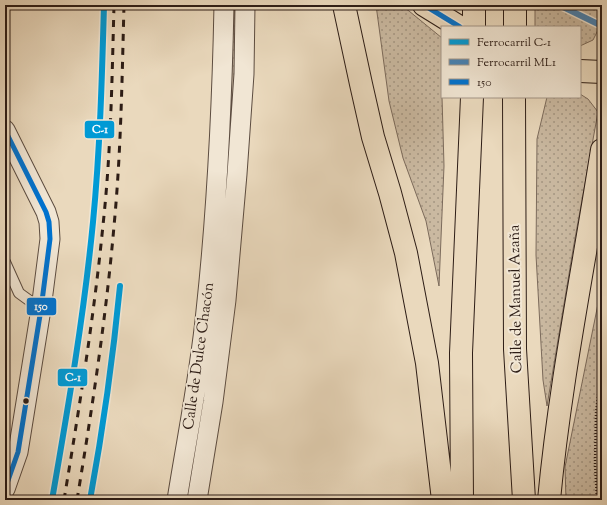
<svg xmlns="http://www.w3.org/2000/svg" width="607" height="505" font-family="'Sorts Mill Goudy',serif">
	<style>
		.green { fill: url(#green-dots); stroke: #7c6b5c }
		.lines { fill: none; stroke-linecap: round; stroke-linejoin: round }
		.service-casing { stroke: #5c4c40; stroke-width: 12 }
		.minor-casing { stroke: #5c4c40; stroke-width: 21 }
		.primary-casing { stroke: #2d1d16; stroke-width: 24 }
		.motorway-casing { stroke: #2d1d16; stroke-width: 24 }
		.path { stroke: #2d1d16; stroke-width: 2.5; stroke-dasharray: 1 2; stroke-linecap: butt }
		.service { stroke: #f1e6d4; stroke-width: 10 }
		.minor { stroke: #f1e6d4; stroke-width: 19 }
		.primary { stroke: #ead9bd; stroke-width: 22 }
		.motorway { stroke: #ead9bd; stroke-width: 22 }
		.rail { stroke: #2d1d16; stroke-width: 3; stroke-dasharray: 7 7; stroke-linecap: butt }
		.bus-1-casing { stroke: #f1e6d4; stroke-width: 8 }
		.bus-1 { stroke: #0072ce; stroke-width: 5 }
		.rail-1-casing { stroke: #f1e6d4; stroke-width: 9 }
		.rail-2-casing { stroke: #f1e6d4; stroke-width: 9 }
		.rail-1 { stroke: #009ad5; stroke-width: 6 }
		.rail-2 { stroke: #4682b4; stroke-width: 6 }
		.bus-dot { fill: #2d1d16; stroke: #f1e6d4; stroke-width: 1.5 }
		.labels { text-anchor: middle; stroke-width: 4; stroke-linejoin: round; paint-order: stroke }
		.street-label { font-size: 15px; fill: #2d1d16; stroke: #f1e6d4 }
		.line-badge { stroke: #f1e6d4; stroke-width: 1.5 }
		.badge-label { font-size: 11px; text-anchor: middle; font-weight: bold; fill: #fff }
	</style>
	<defs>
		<pattern id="green-dots" width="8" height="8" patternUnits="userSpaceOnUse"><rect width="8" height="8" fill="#cab9a1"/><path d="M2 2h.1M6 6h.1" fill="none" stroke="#a49682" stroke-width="1.8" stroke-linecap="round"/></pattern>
	</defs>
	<rect width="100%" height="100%" fill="#ead9bd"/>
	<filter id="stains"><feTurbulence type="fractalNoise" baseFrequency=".005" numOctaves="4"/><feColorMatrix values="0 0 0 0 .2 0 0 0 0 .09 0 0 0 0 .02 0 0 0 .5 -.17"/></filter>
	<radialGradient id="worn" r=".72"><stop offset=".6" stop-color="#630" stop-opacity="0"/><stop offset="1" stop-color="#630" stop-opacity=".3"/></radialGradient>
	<!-- green -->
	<path class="green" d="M230,5H238L232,159H222Z
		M376,5H400L409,11L442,38V97L444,166L439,286L426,221L403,158L389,101Z
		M535,5H602L598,30L593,40L580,46V27H535Z
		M580,94L588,99L598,112L574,244L547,406L543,380L536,255L537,139L547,97H580Z
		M602,234V500H566L565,467L600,294L599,269Z"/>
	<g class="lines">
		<!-- service casing -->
		<g class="service-casing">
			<path id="service" d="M5,262L19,293L41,309"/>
		</g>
		<!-- minor casing -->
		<g class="minor-casing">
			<path id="minor" d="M5,130L46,212L49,222L50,239L41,309L18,452L5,489
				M177,500C187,437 200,374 206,311C217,209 222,107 224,5
				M197,500L213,402L226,300L237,174L244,74L245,5"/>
		</g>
		<!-- primary casing -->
		<g class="primary-casing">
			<path id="primary" d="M424,5L458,26
				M580,71L602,72"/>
		</g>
		<!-- motorway casing -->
		<g class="motorway-casing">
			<path id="motorway" d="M344,5L361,84L373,137L390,193L406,253L427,363L443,500
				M474,27V5
				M515,27V5
				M514,97L515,349L524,500
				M462,500L461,353L472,97
				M549,500C560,382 584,266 602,150"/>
		</g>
		<!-- path -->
		<path class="path" d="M597,500L595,464L596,413L602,361"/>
		<!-- service -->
		<use href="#service" class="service"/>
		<!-- minor -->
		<use href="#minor" class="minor"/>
		<!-- primary -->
		<use href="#primary" class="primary"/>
		<!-- motorway -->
		<use href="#motorway" class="motorway"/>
		<!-- rail -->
		<path class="rail" d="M64,500C79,409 94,317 103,225C111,152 112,78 114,5
			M77,500C92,409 106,318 114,226C121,153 122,79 124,5"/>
		<!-- bus-1 casing -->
		<g class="bus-1-casing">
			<path id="bus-1" d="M424,5L460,27
				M5,130L46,212L49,222L50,239L41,309L18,452L5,489"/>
		</g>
		<!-- bus-1 -->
		<use href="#bus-1" class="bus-1"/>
		<!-- rail-1 casing -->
		<g class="rail-1-casing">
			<path id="rail-1" d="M52,500C68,408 84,315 93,222C100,150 102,77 104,5
				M90,500C103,429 113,358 120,286"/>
		</g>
		<!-- rail-2 casing -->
		<g class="rail-2-casing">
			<path id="rail-2" d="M559,5L602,26"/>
		</g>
		<!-- rail-1 -->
		<use href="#rail-1" class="rail-1"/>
		<!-- rail-2 -->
		<use href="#rail-2" class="rail-2"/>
	</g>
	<!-- markers -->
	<circle class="bus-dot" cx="26" cy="401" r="3.5"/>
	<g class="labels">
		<!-- street labels -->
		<g class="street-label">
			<text transform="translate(515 299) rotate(-91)" y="5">Calle de Manuel Azaña</text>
			<text transform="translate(198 356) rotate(-82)" y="5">Calle de Dulce Chacón</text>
		</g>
	</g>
	<g class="line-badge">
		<rect x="84" y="120" width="31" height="19" rx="4" fill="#009ad5"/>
		<rect x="26" y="297" width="31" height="19" rx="4" fill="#0072ce"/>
		<rect x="57" y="368" width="31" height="19" rx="4" fill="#009ad5"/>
	</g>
	<g class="badge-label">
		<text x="100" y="133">C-1</text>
		<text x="41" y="310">150</text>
		<text x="73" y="381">C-1</text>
	</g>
	<!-- margin -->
	<rect width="607" height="505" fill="none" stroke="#ead9bd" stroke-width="20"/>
	<rect x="6" y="6" width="595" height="493" fill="none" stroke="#2d1d16" stroke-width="2"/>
	<rect x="10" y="10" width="587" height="485" fill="none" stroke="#2d1d16"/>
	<!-- legend -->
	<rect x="441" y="26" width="140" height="72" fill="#f1e6d4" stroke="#a39688"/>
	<rect x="449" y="39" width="20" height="6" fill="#009ad5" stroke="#a39688"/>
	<text x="477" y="46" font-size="12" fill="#2d1d16">Ferrocarril C-1</text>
	<rect x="449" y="59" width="20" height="6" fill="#4682b4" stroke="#a39688"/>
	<text x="477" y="66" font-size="12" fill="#2d1d16">Ferrocarril ML1</text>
	<rect x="449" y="79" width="20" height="6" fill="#0072ce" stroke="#a39688"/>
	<text x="477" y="86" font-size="12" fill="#2d1d16">150</text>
	<rect width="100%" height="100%" filter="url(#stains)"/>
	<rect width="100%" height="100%" fill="url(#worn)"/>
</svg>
